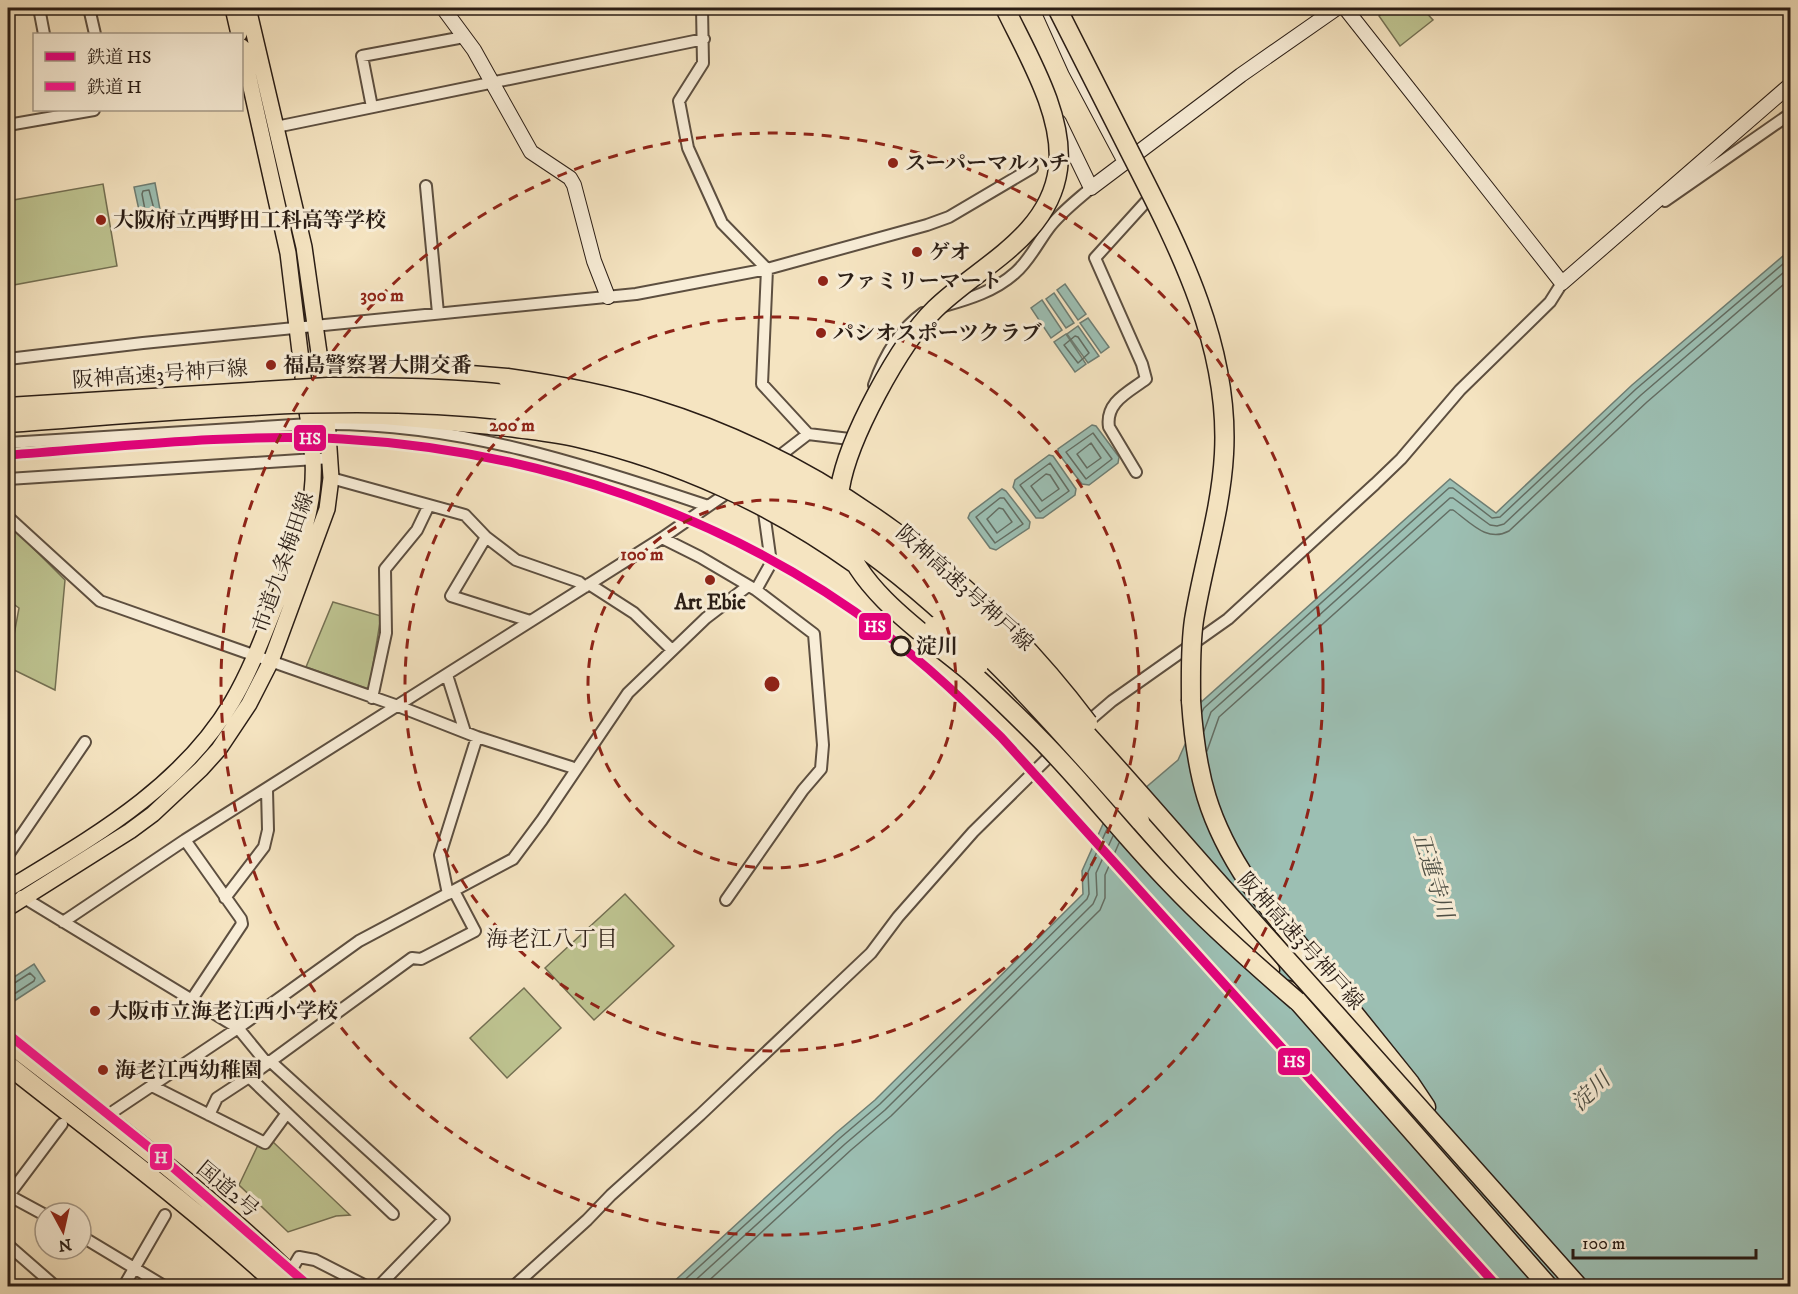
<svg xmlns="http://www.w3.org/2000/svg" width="1798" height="1294" font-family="'IM FELL DW Pica','Noto Serif JP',serif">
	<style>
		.green { fill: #bec491; stroke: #747053; stroke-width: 1.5 }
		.water { fill: #9cbfb3; stroke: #6e7e74; stroke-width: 1.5 }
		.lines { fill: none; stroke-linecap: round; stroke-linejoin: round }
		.shore { stroke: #636e64; stroke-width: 1.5 }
		.street-casing { stroke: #5d4f40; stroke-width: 14 }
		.secondary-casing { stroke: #2a1d15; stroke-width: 16 }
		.primary-casing { stroke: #2a1d15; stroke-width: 18 }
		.highway-casing { stroke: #2a1d15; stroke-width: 21 }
		.street { stroke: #f8edd7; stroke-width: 10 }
		.secondary { stroke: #f8edd7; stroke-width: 14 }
		.primary { stroke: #f5e4c1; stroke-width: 15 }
		.highway { stroke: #f5e4c1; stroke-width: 18 }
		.highway-bridge-casing { stroke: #2a1d15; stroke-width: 21; stroke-linecap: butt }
		.highway-bridge { stroke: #f5e4c1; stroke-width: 18 }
		.rail-1-casing { stroke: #f8edd7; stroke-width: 14 }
		.rail-2-casing { stroke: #f8edd7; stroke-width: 14 }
		.rail-1 { stroke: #e5007d; stroke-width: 9 }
		.rail-2 { stroke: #ff1493; stroke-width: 9 }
		.ring { fill: none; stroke: #8f2418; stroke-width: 3; stroke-dasharray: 10 8 }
		.poi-dot { fill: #8f2418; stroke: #f8edd7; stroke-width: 2 }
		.stop-dot { fill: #f8edd7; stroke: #2a1d15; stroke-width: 3 }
		.labels { text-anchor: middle; stroke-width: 6; stroke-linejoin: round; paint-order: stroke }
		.poi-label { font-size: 21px; font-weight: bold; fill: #2a1d15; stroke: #f8edd7; text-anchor: start }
		.street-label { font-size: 21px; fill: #2a1d15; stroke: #f8edd7 }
		.stop-label { font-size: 21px; font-weight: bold; fill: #2a1d15; stroke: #f8edd7; text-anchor: start }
		.water-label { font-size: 22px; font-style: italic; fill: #4c4e44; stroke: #f8edd7 }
		.neighbourhood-label { font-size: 22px; fill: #2a1d15; stroke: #f8edd7 }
		.centre { fill: #8f2418; stroke: #f8edd7; stroke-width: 3 }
		.ring-label { font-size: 18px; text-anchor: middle; font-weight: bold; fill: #8f2418; stroke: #f8edd7; stroke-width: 6; stroke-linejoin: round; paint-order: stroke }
		.line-badge { stroke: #f8edd7; stroke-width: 2 }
		.badge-label { font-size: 16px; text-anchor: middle; font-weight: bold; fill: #fff }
	</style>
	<rect width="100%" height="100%" fill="#f5e4c1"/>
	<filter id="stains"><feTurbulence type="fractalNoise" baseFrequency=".00333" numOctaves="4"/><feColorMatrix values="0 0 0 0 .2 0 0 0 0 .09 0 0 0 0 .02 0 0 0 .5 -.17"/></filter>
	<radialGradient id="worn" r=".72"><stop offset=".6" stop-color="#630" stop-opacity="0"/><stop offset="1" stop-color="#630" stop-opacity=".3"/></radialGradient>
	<!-- green -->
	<path class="green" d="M1391,8H1422L1433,20L1400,46L1379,16Z
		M103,184L117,266L8,286V201Z
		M8,523L65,580L55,690L8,667L19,608L8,600Z
		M333,602L381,616L369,689L306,667Z
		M625,894L674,946L594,1020L545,968Z
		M524,988L561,1028L507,1078L470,1038Z
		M272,1141L350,1215L336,1216L288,1232L239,1185L258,1145L261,1147Z"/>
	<!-- water -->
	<path class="water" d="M155,183L162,220L142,224L134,187Z
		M1790,250V1286H669L836,1133L875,1100L1083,894L1082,871L1103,824L1178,760L1187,740L1198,705L1450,479L1496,513L1632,385Z
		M1065,284L1086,314L1078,320L1057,290Z
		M1054,293L1074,323L1066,328L1046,299Z
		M1042,300L1062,330L1051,338L1031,308Z
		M1088,318L1109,347L1101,353L1080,323Z
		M1078,326L1099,356L1088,363L1067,334Z
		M1066,334L1086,364L1075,372L1054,342Z
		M1092,425L1096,426L1119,457L1118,463L1089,485L1082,484L1058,453V449Z
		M1049,455L1053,456L1076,489L1075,495L1043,518H1036L1013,487L1015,480Z
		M1002,489L1006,491L1030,522L1029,528L996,550L990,548L968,518L970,513Z
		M34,964L45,981L8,1005V981Z"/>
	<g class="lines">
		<!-- shore -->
		<path class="shore" d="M149,190L155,213L149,217L146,215L142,194L143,191Z
			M1075,336L1078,337L1089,353L1078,363L1064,345Z
			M1093,433L1112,459L1086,479L1066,452Z
			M1091,443L1101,458L1087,468L1077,454Z
			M1050,463L1069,491L1040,512L1020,485Z
			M1046,474L1050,475L1059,489L1042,501L1031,486Z
			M1000,498H1004L1023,524L995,543L976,517Z
			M999,508L1003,509L1012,522L997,533L987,519Z
			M1202,712L1204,708L1449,488H1453L1492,518L1500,517L1636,389L1790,258
			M1204,731L1211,712L1450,498H1453L1490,525L1497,526L1504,524L1641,395L1790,267
			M1207,751L1219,717L1450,510H1453C1470,522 1487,543 1509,531L1647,402L1790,279
			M8,985L13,984L30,973L35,978L34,981L8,998
			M678,1286L840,1138L880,1104L1087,899L1089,894L1088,872L1107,829
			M689,1286L845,1144L885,1110L1093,904L1097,895L1096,873L1113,836
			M703,1286L851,1150L891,1116L1100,910L1105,898V875L1119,843"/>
		<!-- street casing -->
		<g class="street-casing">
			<path id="street" d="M39,8L44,34
				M89,8L95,34
				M702,8L703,63L679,101L688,148L722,223L767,269
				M372,107L362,56L464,37
				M8,125L94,110
				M276,127L704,39
				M426,186L438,313
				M1665,201L1790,114
				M767,269L762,384L808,434L858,440
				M944,306C969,299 995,291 1015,273C1029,261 1037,244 1048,229C1060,213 1076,201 1091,188
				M8,359L143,343L636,294L767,269L927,225L949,217L1032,168
				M874,385C884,356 898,331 923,313
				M328,424C460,424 584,464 708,506
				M8,443L310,424
				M773,461L808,434
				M1136,472L1109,427C1105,402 1129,392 1146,379L1142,364L1095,258L1153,194L1152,192
				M331,478L465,515L486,537L516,560L579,582L585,587
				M8,479L331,458
				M8,517L100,601L398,706L477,737L571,767L575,770
				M486,537L451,596L530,621
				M662,538L700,557L756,590L814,634L823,745L821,769L803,790L726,900
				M589,584L634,613L671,649
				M756,590L771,563L763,505
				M447,675L465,732
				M372,698L386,633L385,569L417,530L429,505
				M1084,725L1112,701L1228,619L1375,484L1401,459L1460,390L1550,302L1562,283
				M185,840L241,919L242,924L192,999
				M8,855L85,742
				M448,894L440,855L477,737
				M21,896L238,1028L265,1061H270L444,1219L379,1286
				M225,898L264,847L268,830L267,790
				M63,922L185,840L662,538L733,489
				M249,1077L393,1214
				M152,1086L265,1143L287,1113
				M114,1111L238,1028L359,941L513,859L542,820L628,693L706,618L748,586
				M209,1115L217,1098L249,1077L412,958L421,959L475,931L454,891
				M8,1195L45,1215
				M8,1196L62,1124
				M81,1236L164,1286
				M8,1245L55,1286
				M289,1274L299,1257L315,1260L366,1286
				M124,1286L165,1215
				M514,1286L587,1220L611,1195L700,1115L871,953L898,917L973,832L1057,749"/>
		</g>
		<!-- secondary casing -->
		<g class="secondary-casing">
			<path id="secondary" d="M443,8L474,50L531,152L570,178L574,185L594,261L608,297
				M1048,8L1075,68L1125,162
				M1345,8L1562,283L1790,85
				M1059,122L1091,188L1241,75L1337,8"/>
		</g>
		<!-- primary casing -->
		<g class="primary-casing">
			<path id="primary" d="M233,8L239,34
				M248,8L304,247L323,381
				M8,889C91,838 180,789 232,702C252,668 265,631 280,594C298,548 316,510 313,459L288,253L242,47
				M8,908L130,831L153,814L201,769L219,749L249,704L271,661L327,509L331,478L326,405"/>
		</g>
		<!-- highway casing -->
		<g class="highway-casing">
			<path id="highway" d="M322,371L446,373L507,378
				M309,414L384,415L502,426
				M1191,701C1196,775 1208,822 1249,883L1410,1083L1426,1107
				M1140,821L1270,970
				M1288,990L1548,1286
				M8,1042C108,1120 212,1196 302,1286
				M8,1065C99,1137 194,1207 279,1286"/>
		</g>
		<!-- street -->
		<use href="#street" class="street"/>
		<!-- secondary -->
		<use href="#secondary" class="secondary"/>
		<!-- primary -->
		<use href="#primary" class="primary"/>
		<!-- highway -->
		<use href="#highway" class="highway"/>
		<!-- highway-bridge casing -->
		<g class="highway-bridge-casing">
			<path id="highway-bridge" d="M1005,8C1027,54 1065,116 1058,169C1049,237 979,266 935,309C899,344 848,439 840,488C837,505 839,522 844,538C859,591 928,637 969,671C993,692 1016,715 1038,737C1085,784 1125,837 1171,884C1211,926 1254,964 1297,1001
				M1057,8C1082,58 1108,108 1133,158C1180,250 1230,347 1224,454C1221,510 1203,565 1194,620C1190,647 1191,674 1191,701
				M507,378C557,385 606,394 654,409C826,462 980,579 1088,723
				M8,407L328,387C397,387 469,388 537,398C611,410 685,434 753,465C942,554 1077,724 1213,877C1335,1013 1457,1150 1578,1286
				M8,423C178,411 362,390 532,414C650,430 771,481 867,551C971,627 1055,725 1140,821
				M502,426C527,430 554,432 579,438C677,461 772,504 854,563
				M934,626L979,665"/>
		</g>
		<!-- highway-bridge -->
		<use href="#highway-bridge" class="highway-bridge"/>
		<!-- rail-1 casing -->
		<g class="rail-1-casing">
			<path id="rail-1" d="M8,455C119,447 231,433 342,439C536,450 729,515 884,633C926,664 964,701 1001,737L1497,1286"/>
		</g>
		<!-- rail-2 casing -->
		<g class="rail-2-casing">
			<path id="rail-2" d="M8,1034L161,1157L309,1286"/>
		</g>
		<!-- rail-1 -->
		<use href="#rail-1" class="rail-1"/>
		<!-- rail-2 -->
		<use href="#rail-2" class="rail-2"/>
	</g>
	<!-- distance rings -->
	<g class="ring">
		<circle cx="772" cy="684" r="184"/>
		<circle cx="772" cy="684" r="367"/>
		<circle cx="772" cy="684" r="551"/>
	</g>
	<!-- markers -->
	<g class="poi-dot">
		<circle cx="893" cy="163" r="6"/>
		<circle cx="101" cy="220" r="6"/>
		<circle cx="917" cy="252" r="6"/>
		<circle cx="823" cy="281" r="6"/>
		<circle cx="821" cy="333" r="6"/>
		<circle cx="271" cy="365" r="6"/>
		<circle cx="710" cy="580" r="6"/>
		<circle cx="95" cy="1011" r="6"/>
		<circle cx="103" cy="1070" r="6"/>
	</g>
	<circle class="stop-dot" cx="901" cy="646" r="9"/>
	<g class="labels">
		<!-- poi labels -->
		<g class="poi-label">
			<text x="905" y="170">スーパーマルハチ</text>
			<text x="113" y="227">大阪府立西野田工科高等学校</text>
			<text x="929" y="259">ゲオ</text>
			<text x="835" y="288">ファミリーマート</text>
			<text x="833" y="340">パシオスポーツクラブ</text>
			<text x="283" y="372">福島警察署大開交番</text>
			<text x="710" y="609" text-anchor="middle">Art Ebie</text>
			<text x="107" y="1018">大阪市立海老江西小学校</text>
			<text x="115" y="1077">海老江西幼稚園</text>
		</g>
		<!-- street labels -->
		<g class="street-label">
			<text transform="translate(160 374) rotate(-4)" y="7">阪神高速3号神戸線</text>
			<text transform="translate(283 562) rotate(-71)" y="7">市道九条梅田線</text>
			<text transform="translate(965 588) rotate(42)" y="7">阪神高速3号神戸線</text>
			<text transform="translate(1301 941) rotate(48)" y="7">阪神高速3号神戸線</text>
			<text transform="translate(228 1189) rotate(40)" y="7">国道2号</text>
		</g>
		<!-- stop labels -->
		<g class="stop-label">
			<text x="916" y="653">淀川</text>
		</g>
		<!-- water labels -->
		<g class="water-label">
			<text transform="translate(1434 875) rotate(73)" y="8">正蓮寺川</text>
			<text transform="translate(1590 1091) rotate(-44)" y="8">淀川</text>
		</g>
		<!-- neighbourhood labels -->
		<g class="neighbourhood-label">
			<text x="552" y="946">海老江八丁目</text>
		</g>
	</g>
	<circle cx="772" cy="684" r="9" class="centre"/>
	<g class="ring-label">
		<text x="382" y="301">300 m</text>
		<text x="512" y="431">200 m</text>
		<text x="642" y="560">100 m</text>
	</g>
	<g class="line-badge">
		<rect x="293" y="424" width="34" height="28" rx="6" fill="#e5007d"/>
		<rect x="858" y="612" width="34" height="29" rx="6" fill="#e5007d"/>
		<rect x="1277" y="1047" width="34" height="29" rx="6" fill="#e5007d"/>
		<rect x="149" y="1143" width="24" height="28" rx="6" fill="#ff1493"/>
	</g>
	<g class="badge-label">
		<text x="310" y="444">HS</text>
		<text x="875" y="632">HS</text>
		<text x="1294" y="1067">HS</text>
		<text x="161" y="1163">H</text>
	</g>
	<!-- margin -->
	<rect width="1798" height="1294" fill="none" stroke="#f5e4c1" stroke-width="30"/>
	<rect x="9" y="9" width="1780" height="1276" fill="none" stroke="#2a1d15" stroke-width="3"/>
	<rect x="15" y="15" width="1768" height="1264" fill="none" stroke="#2a1d15" stroke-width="1.5"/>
	<!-- legend -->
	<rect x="33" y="33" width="210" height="78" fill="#f8edd7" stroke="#a69a89" stroke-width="1.5"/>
	<rect x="45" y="52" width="30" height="9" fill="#e5007d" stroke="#a69a89" stroke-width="1.5"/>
	<text x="87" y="63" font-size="18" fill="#2a1d15">鉄道 HS</text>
	<rect x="45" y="82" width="30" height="9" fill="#ff1493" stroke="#a69a89" stroke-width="1.5"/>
	<text x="87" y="93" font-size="18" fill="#2a1d15">鉄道 H</text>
	<!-- north arrow -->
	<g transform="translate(63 1231) rotate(172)"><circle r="28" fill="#f8edd7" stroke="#a69a89" stroke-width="1.5"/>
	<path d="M0-4.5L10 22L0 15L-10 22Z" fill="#8f2418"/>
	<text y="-9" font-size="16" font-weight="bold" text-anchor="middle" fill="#2a1d15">N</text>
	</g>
	<!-- scale -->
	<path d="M1573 1249v9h183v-9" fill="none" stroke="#2a1d15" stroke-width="3"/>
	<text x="1582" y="1249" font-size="18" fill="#2a1d15" stroke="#f8edd7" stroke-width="4.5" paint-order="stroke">100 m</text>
	<rect width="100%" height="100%" filter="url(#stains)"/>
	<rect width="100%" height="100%" fill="url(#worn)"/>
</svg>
